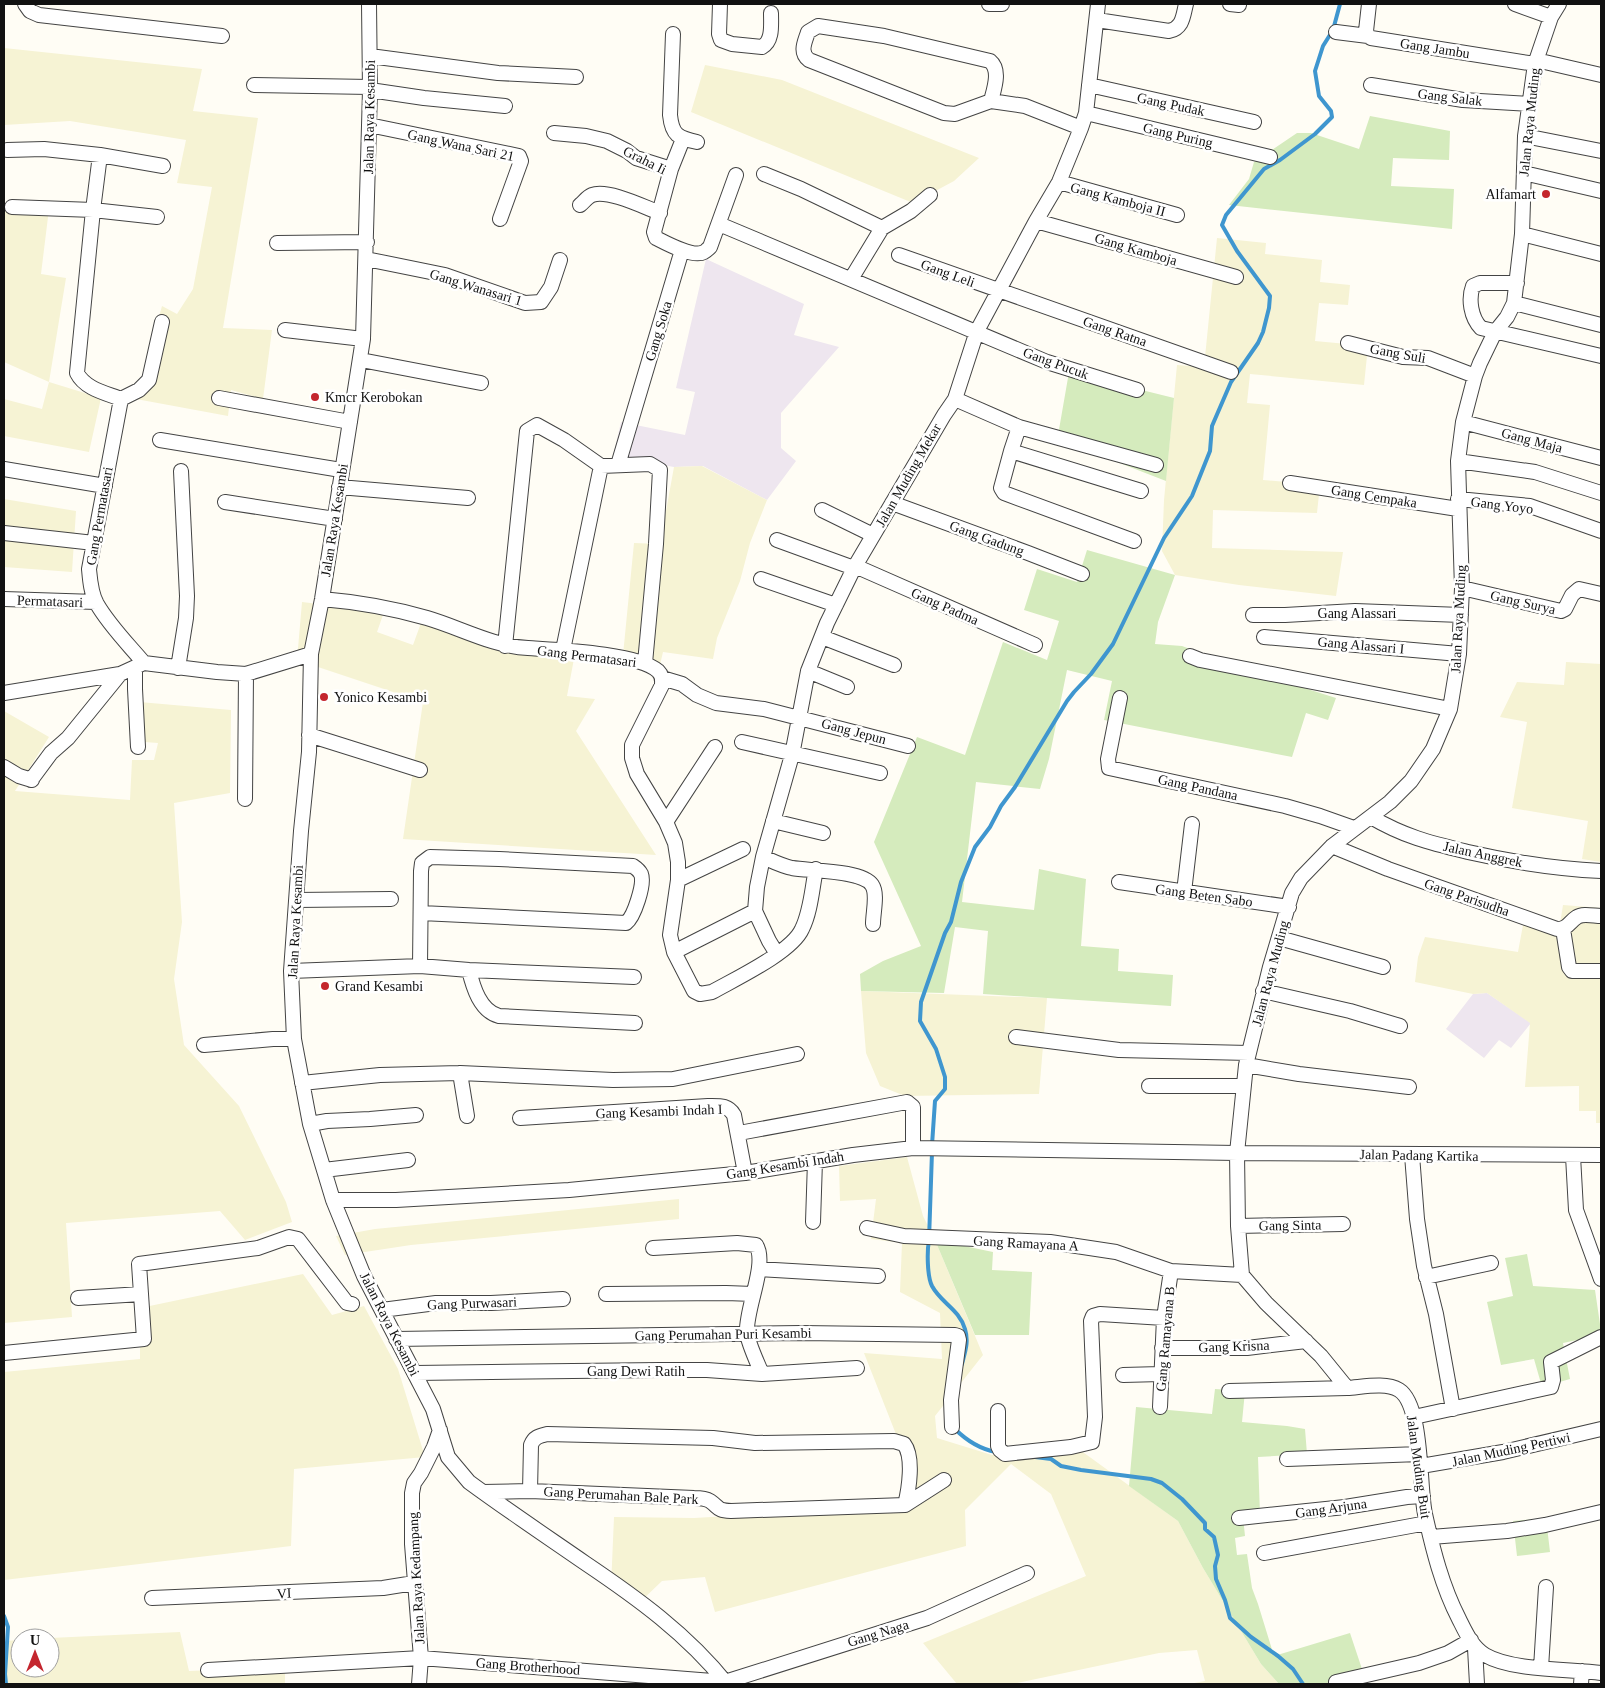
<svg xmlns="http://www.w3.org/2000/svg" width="1605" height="1688" font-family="'Times New Roman',serif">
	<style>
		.industrial { fill: #eee6ef }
		.farmland { fill: #f6f3d4 }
		.green { fill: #d5ebbd }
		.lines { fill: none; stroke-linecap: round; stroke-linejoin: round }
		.stream { stroke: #3f96cf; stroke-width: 4 }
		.minor-casing { stroke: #444; stroke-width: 16 }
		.minor { stroke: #fff; stroke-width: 14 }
		.poi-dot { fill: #c4262e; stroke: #fff; stroke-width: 2 }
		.labels { text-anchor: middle; stroke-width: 5; stroke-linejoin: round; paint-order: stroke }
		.street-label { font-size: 14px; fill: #111; stroke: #fff }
		.poi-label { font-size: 14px; fill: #111; stroke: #fff; text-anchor: start }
	</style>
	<rect width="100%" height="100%" fill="#fffdf5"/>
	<!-- industrial -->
	<path class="industrial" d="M706,259L804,304L794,335L839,347L781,413V448L796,461L767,500L703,466L674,467L613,456L621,422L685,435L695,392L676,388Z
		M1487,993L1531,1023L1511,1048L1499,1040L1484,1058L1446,1029L1473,994Z"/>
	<!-- farmland -->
	<path class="farmland" d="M4,48L202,69L193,111L258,118L223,328L272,330L263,399L231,390L228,416L136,399L162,306L177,314L193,289L212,187L177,183L186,140L70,121L4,125Z
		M705,65L782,80L979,158L954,181L913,203L691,112Z
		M4,209H49L41,274L66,278L49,382L101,398L89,452L4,436V399L42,409L49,382L4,362Z
		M1217,238L1266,243L1265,254L1322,260L1320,282L1350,285L1348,305L1319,303L1315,341L1368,346L1364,385L1250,374L1247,403L1270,405L1263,480L1320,485L1317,513L1213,510L1212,548L1343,552L1336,596L1239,585L1175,575L1162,551L1164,500L1177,365L1204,367Z
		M702,466L767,500L750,543L740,581L717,638L713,659L663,652L659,669L623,655L634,543L660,544L674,467Z
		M4,499L76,511L72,572L4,567Z
		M302,602L384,612L377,632L413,645L421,623L452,634L576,648L567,696L595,699L576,731L656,855L403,839L423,702L297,660Z
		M1566,662L1601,664V862L1582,859L1588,821L1512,808L1527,722L1500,717L1517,682L1564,685Z
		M128,701L231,710L230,793L174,803L182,922L174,979L184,1045L239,1106L286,1202L292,1222L245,1240L220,1211L66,1223L72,1317L4,1323V711L49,737L15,791L130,800L132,760H154L158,743L131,741Z
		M1563,905L1601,908V1123H1596V1111H1579V1086L1525,1087L1530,1023L1487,993L1473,994L1415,982L1418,957L1425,937L1518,952L1523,925L1559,930Z
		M861,991L1047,998L1039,1094L905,1096L880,1086L866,1053Z
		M907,1157L923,1216L935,1240L983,1355L935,1416L937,1438L992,1455L1069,1442L1178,1521L1203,1568L1261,1664L1279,1684H1189L1205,1681L1197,1650L1159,1653L1012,1684H957L923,1643L1086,1576L1051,1494L1011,1464L965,1510L966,1546L715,1612L705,1577L662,1581L638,1604L611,1587L614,1517L694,1518L900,1506L903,1452L864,1353L942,1359L940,1313L900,1292L902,1243L871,1239L876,1199L840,1201L839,1166Z
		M679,1199V1219L411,1245L345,1255L336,1236L375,1229Z
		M303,1274L332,1315L364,1306L398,1369L425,1457L294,1469L291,1546L4,1580V1372L140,1359V1308Z
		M180,1632L189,1671L285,1667V1684H4V1641L20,1640V1668H50V1638Z"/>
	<!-- green -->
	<path class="green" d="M1370,116L1450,131L1449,160L1393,158L1391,186L1454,189L1452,229L1229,205L1249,179L1254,162L1297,133H1311L1359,149Z
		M1069,372L1174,398L1166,481L1086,450L1057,441Z
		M1087,550L1175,575L1158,622L1155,644L1182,646L1253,672L1336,698L1328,720L1306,713L1292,757L1104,720L1112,681L1067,670L1049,759L1040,789L976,782L962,902L1034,910L1039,869L1086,879L1081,946L1119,949L1118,971L1173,975L1171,1006L983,994L988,931L955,927L944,993L861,991L860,974L883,961L921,946L874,842L917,737L965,755L1003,642L1047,660L1059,621L1024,610L1037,569L1077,582Z
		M935,1240L993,1252L992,1270L1032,1272L1029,1335H975Z
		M1527,1254L1533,1286L1595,1290L1601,1331V1335L1563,1343L1570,1379L1542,1387L1534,1359L1501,1365L1487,1302L1513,1296L1505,1258Z
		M1215,1389L1245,1391L1242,1422L1287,1426L1305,1429L1307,1454L1258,1457L1260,1515L1243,1517L1245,1536L1235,1538L1237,1555L1247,1554L1252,1588L1258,1604L1274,1656L1350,1633L1363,1672L1332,1684H1279L1261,1664L1203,1568L1178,1521L1129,1486L1136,1407L1212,1414Z
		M1546,1518L1550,1552L1517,1556L1513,1521Z"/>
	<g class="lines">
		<!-- stream -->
		<path class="stream" d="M932,1145L935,1101L945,1089V1077L936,1049L920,1021L921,1002L945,933L951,922L961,882L975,847L990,827L1001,806L1015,787L1067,701L1074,692L1091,674L1113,644L1164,538L1192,496L1210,451L1212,426L1231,382L1258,343L1263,332L1269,308L1270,296L1237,251L1222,225L1226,215L1264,169L1280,160L1315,134L1332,117L1331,111L1319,96L1315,71L1323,46L1333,30L1340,4
			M932,1152L929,1240C927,1251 927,1276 932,1286C941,1303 959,1309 965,1329C969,1342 965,1352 962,1364
			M955,1429C966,1440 980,1449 996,1452
			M1035,1457L1051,1459L1061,1466L1081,1470L1151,1479L1162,1483L1182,1499L1205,1523V1529L1214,1537L1218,1555L1215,1566L1216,1579L1225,1600L1230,1618L1251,1637L1278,1656L1293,1669L1303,1684
			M4,1616L8,1627L5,1674L6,1684"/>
		<!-- minor casing -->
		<g class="minor-casing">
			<path id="minor" d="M25,4L30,11L39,15L222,36
				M369,4L370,90L363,339L322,599L311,654L309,752L301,831L291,971L294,1039L310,1124L333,1200L364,1276L433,1409L448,1457L469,1482C507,1510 546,1536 585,1563C637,1598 687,1634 727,1684
				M720,4L719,34L721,40L732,44L762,47C773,41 771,25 771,13
				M989,4H1002
				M1230,4L1239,5
				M1369,4L1366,31L1368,36L1371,38L1535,64
				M1515,4L1551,17
				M1559,4L1551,17L1535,64L1525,136L1522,234L1514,303L1507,317L1495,332L1480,363L1475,376L1463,422L1458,461L1462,588L1459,654L1450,709L1433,749L1411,781L1390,802L1332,846L1301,878L1292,893L1270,967L1246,1065L1237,1153L1238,1226L1242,1275L1266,1303L1321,1356L1347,1388C1363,1387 1386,1382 1399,1390C1423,1405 1419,1487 1425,1514C1433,1550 1442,1586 1459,1619C1466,1633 1472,1647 1485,1655C1512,1671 1570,1669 1601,1673
				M1097,20L1169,31C1183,28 1183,16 1186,4
				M818,26L884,36L990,61C1001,70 994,89 991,101L955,114L944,113L809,60C799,52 805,42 808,32Z
				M1336,32L1368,36
				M673,34L670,115C672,135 678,138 697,142
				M370,56L498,73L576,77
				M1536,60L1601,75
				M254,85L370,87
				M1089,85L1254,122
				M1371,85L1463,100L1530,104
				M370,90L424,98L505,106
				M991,101L1025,106L1081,128
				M1086,113L1270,157
				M369,125L519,156L521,161L500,219
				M554,133L586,136L607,141L627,151L636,158L671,169
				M1525,136L1601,151
				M683,139L671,169L654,232L656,238C666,243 693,258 704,252C705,252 710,247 710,247L736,175
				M7,150L44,149L100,155L163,166
				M100,155L93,210L77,373C85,389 106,393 121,399
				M1524,173L1601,191
				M764,174L801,189L882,228
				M1059,182L1177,215
				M580,205C584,202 587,197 592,195C608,189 644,207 660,213
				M12,207L93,210L157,217
				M1036,221L1236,277
				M719,224L1047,362L1137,390
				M1522,234L1601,254
				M277,243L367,242
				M899,255L1231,372
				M366,259L445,275L525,303L541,302L551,287L560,260
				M851,279L882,228L911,211L930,195
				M1517,283H1480L1473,286C1468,299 1471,318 1481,328L1601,356
				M1514,303L1601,325
				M285,330L363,339
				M1348,343L1403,357L1428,358L1475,376
				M361,360L481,383
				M219,398L350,422
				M121,399L89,569C90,580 91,594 97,604C109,625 128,644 144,663L217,672L246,674L311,654
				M121,399L139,390L149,380L162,322
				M955,399L1019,427L1011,451L1141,491
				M1463,422L1601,458
				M1019,427L1156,465
				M160,440L341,470
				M1011,451L1001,488L1004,493L1134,541
				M1458,461L1535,472L1601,493
				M618,465L682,250
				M4,469L105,486
				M1290,483L1458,509
				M339,487L468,498
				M1458,499L1530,506L1601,531
				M225,502L335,519
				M892,503L1028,553L1082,574
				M822,510L873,535
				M4,533L94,543
				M777,540L854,568
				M855,566L1035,645
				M761,579L836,605
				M1462,588L1561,611L1565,609L1572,595L1579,589L1601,594
				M4,599L96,602
				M322,599C358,602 392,608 427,618C461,628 492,646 528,648C557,650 638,653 658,671C663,676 662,680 662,685L632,745V758L637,774L666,822L675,843L678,862V880L670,935L674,952L694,991L700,994L712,992C735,979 792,952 802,929C811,911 812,888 816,869
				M1253,615H1285L1355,611L1461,615
				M822,637L894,665
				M1264,637L1459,654
				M505,646L527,431L537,425L564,440L601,466L650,464L660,470L656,544L645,663
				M563,650L601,466
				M1190,656L1200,660L1450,709
				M135,668V689L138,747
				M178,668L186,618L187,596L181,471
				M808,671L847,687
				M662,678L682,684L697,695L716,703L764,709L908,746
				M4,693L120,674L144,663
				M1120,698L1108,759L1109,768L1285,806L1320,816L1354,828
				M309,735L420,770
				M742,742L880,773
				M4,767L19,776L32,780
				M31,780L51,753L68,738L120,674
				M245,799L246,674
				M1371,817C1405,837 1431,843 1468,852C1512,862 1556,869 1601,871
				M773,821L823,833
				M666,822L715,747
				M1332,846L1388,869L1557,929C1568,929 1569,922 1577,917C1583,913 1594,916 1601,916
				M763,857C772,861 782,866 792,868C809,871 862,870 872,885C878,894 873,912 873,924
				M678,880L743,849
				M1119,882L1289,907
				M1184,892L1192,824
				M296,900L391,899
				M1563,929L1569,967L1572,971H1601
				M1279,938L1383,967
				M674,952L755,911
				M777,954L769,941L755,911L757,887L763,857L792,755L808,671L827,623L854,568L944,415L955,399L977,331L1036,221L1059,182L1081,128L1086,113L1098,4
				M420,966L421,871L422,863L430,857L499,859L633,866C636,868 639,870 641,874C645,884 634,917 626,923L421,913
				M469,970C473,987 480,1011 499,1016L635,1023
				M291,971L420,966L469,970L634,977
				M1263,991L1350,1011L1400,1026
				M1016,1037L1119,1050L1249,1053
				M204,1045L273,1039H294
				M1246,1065L1299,1074L1409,1087
				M460,1073L467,1116
				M302,1083L380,1075L460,1073L613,1080L673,1079L797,1054
				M1149,1086H1243
				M520,1118L708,1106C720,1106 728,1105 734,1115L745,1173
				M310,1124L327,1121L370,1119L416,1115
				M739,1133L907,1102L913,1107V1148
				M1412,1155L1417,1219L1424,1266L1436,1314L1453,1409
				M1573,1156L1576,1210L1601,1279
				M324,1170L408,1160
				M333,1200H396L569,1190L745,1173L853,1155L913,1148L1237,1153L1601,1155
				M813,1222L815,1161
				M1238,1226L1343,1224
				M867,1228L904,1236L1050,1242L1116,1252L1171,1271L1242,1275
				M653,1248L737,1243L756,1245C768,1263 745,1310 747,1333C748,1343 758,1364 762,1374
				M759,1269L878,1276
				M1426,1277L1491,1263
				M606,1294L726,1293L753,1294
				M78,1298L141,1294
				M382,1310L436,1303H491L563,1299
				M396,1339L801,1333L955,1335L958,1336L959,1340L951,1400L952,1427
				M1162,1348H1247L1306,1341
				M4,1353L144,1339L139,1264L258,1248L289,1237L298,1239L347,1303L352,1304
				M415,1373L660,1370H707L762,1374L857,1368
				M1123,1375L1161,1374
				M1229,1391L1347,1388
				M1160,1407L1164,1318L1171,1271
				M998,1411V1446L1000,1450L1005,1454L1071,1447L1092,1442L1095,1417L1091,1321L1093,1316L1100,1314L1164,1318
				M1414,1417L1551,1387L1553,1380L1551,1362L1601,1337
				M1287,1459L1419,1454
				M1421,1466L1503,1452L1601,1429
				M530,1491L531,1445C534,1437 539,1436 547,1434L713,1438L755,1443L894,1441L904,1444C914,1457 909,1489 905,1505
				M483,1492L530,1491L694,1498C699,1498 705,1498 710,1501C720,1508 716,1510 731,1511L905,1505L944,1480
				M1239,1518L1345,1507L1407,1497L1423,1496
				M1431,1537L1507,1531L1545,1525L1601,1512
				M1264,1553L1427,1523
				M152,1598L383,1588L414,1583
				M1475,1648L1477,1684
				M1541,1668L1546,1587
				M208,1670L421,1658L725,1682L927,1618L1027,1573
				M1336,1682L1419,1663L1448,1653L1471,1640
				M419,1684L421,1658L412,1544V1493L414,1483L421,1473L434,1447L440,1430
				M1581,1684L1582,1671"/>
		</g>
		<!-- minor -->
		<use href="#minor" class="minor"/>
	</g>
	<!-- markers -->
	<g class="poi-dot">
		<circle cx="1546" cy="194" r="5"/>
		<circle cx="315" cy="397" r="5"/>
		<circle cx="324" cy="697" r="5"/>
		<circle cx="325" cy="986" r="5"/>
	</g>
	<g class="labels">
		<!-- street labels -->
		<g class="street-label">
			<text transform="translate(1435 48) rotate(9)" y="5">Gang Jambu</text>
			<text transform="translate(1450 97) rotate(7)" y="5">Gang Salak</text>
			<text transform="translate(1171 104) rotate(12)" y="5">Gang Pudak</text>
			<text transform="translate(369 117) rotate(-89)" y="5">Jalan Raya Kesambi</text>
			<text transform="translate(1529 122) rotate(-84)" y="5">Jalan Raya Muding</text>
			<text transform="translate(1178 135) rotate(13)" y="5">Gang Puring</text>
			<text transform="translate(461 145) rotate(12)" y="5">Gang Wana Sari 21</text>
			<text transform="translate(645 160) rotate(26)" y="5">Graha Ii</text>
			<text transform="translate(1118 199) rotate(15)" y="5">Gang Kamboja II</text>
			<text transform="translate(1136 249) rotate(16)" y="5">Gang Kamboja</text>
			<text transform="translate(948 273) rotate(20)" y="5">Gang Leli</text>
			<text transform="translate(476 287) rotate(17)" y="5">Gang Wanasari 1</text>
			<text transform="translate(658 331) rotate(-73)" y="5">Gang Soka</text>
			<text transform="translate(1115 331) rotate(19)" y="5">Gang Ratna</text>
			<text transform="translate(1398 353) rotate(10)" y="5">Gang Suli</text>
			<text transform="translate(1056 363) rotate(20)" y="5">Gang Pucuk</text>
			<text transform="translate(1532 440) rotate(15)" y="5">Gang Maja</text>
			<text transform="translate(908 475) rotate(-60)" y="5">Jalan Muding Mekar</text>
			<text transform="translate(1374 496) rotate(9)" y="5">Gang Cempaka</text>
			<text transform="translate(1502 505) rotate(7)" y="5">Gang Yoyo</text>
			<text transform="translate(99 516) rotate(-80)" y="5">Gang Permatasari</text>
			<text transform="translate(334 520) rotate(-81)" y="5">Jalan Raya Kesambi</text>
			<text transform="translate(987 538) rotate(20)" y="5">Gang Gadung</text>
			<text transform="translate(50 601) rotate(2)" y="5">Permatasari</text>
			<text transform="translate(1523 602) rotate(13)" y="5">Gang Surya</text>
			<text transform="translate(945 606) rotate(24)" y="5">Gang Padma</text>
			<text x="1357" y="618">Gang Alassari</text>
			<text transform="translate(1458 619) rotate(-87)" y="5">Jalan Raya Muding</text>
			<text transform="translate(1361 645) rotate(5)" y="5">Gang Alassari I</text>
			<text transform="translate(587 656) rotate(7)" y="5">Gang Permatasari</text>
			<text transform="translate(854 731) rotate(15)" y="5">Gang Jepun</text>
			<text transform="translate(1198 787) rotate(12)" y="5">Gang Pandana</text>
			<text transform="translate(1483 854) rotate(12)" y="5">Jalan Anggrek</text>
			<text transform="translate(1204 895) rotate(8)" y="5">Gang Beten Sabo</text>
			<text transform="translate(1467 897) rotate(19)" y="5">Gang Parisudha</text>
			<text transform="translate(295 922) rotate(-87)" y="5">Jalan Raya Kesambi</text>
			<text transform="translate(1270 973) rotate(-75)" y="5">Jalan Raya Muding</text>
			<text transform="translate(659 1111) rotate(-2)" y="5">Gang Kesambi Indah I</text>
			<text transform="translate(1419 1155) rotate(1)" y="5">Jalan Padang Kartika</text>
			<text transform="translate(785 1165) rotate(-9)" y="5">Gang Kesambi Indah</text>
			<text transform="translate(1290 1225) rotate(-1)" y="5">Gang Sinta</text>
			<text transform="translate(1026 1243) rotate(3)" y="5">Gang Ramayana A</text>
			<text transform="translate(472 1303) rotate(-2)" y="5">Gang Purwasari</text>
			<text transform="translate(390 1324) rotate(63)" y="5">Jalan Raya Kesambi</text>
			<text transform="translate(723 1334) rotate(-1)" y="5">Gang Perumahan Puri Kesambi</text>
			<text transform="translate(1165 1339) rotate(-85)" y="5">Gang Ramayana B</text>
			<text transform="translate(1234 1346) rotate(-2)" y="5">Gang Krisna</text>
			<text x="636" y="1376">Gang Dewi Ratih</text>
			<text transform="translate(1511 1449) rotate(-12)" y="5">Jalan Muding Pertiwi</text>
			<text transform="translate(1419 1467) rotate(82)" y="5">Jalan Muding Buit</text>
			<text transform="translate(621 1495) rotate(3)" y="5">Gang Perumahan Bale Park</text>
			<text transform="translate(1331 1508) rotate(-8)" y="5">Gang Arjuna</text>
			<text transform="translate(416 1578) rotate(-93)" y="5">Jalan Raya Kedampang</text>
			<text transform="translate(284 1593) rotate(-3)" y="5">VI</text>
			<text transform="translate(878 1633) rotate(-17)" y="5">Gang Naga</text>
			<text transform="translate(528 1666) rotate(4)" y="5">Gang Brotherhood</text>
		</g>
		<!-- poi labels -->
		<g class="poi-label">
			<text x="1536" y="199" text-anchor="end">Alfamart</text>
			<text x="325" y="402">Kmcr Kerobokan</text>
			<text x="334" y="702">Yonico Kesambi</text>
			<text x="335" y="991">Grand Kesambi</text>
		</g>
	</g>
	<!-- border -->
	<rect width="1605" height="1688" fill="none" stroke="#111111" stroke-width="10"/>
	<!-- north arrow -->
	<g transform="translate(35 1653)"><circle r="24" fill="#ffffff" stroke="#a0a0a0"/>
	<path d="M0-4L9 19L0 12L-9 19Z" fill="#c4262e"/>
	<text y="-8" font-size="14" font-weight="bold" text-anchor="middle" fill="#111111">U</text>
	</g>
</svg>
